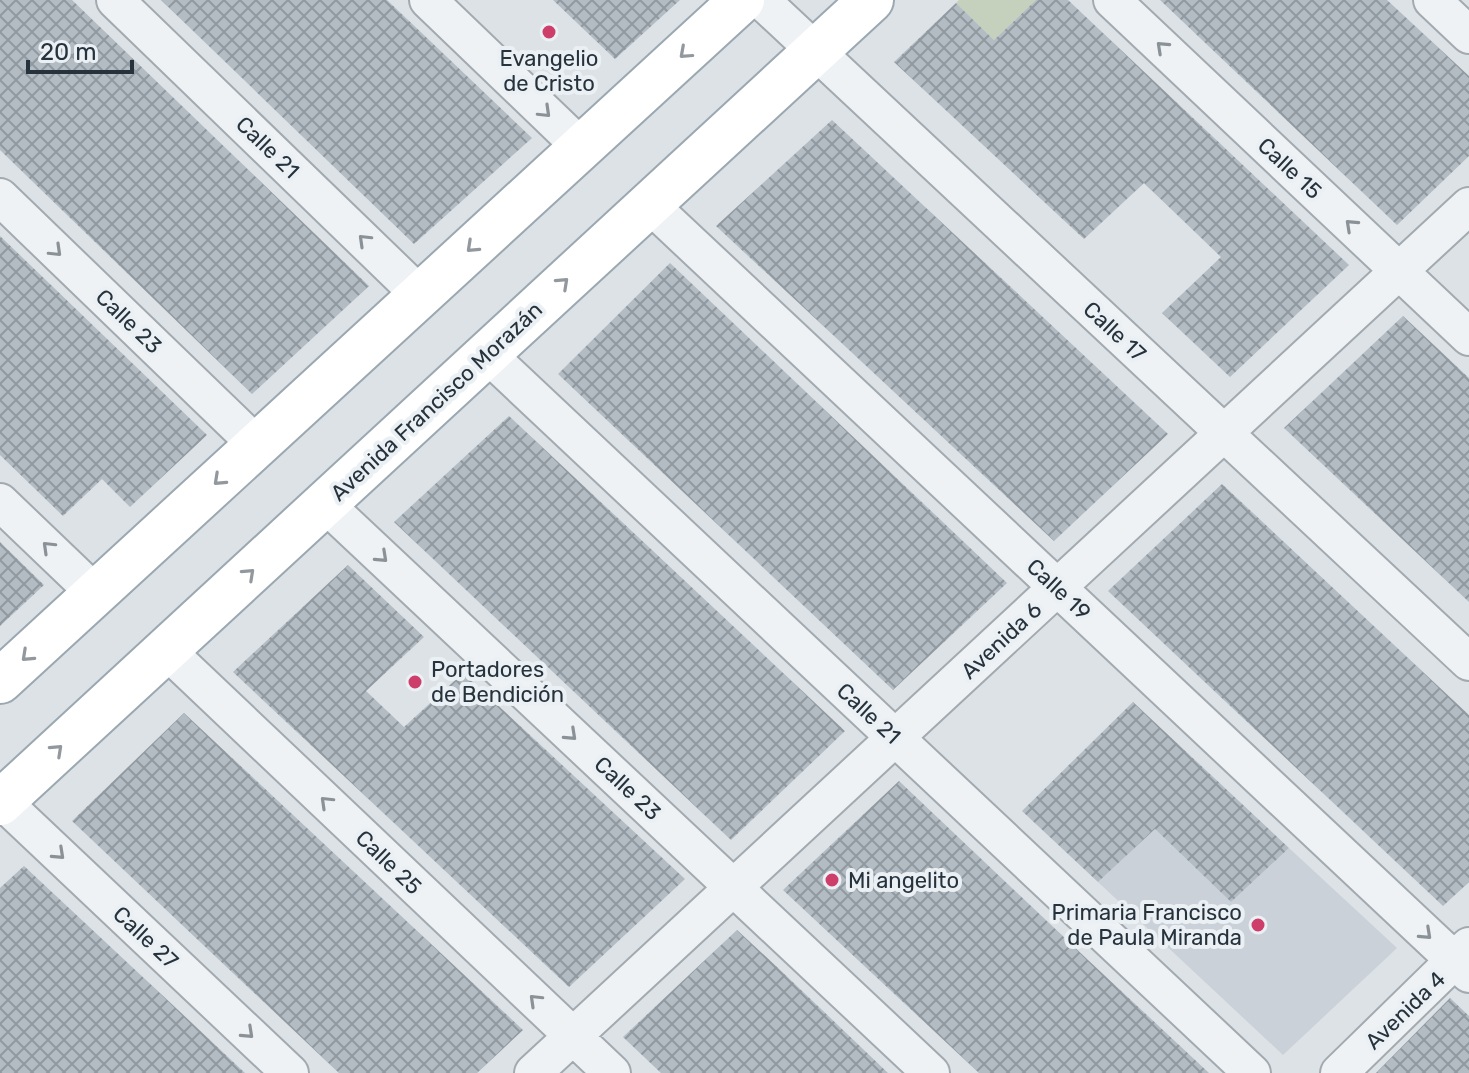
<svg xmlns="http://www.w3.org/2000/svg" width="1469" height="1073" font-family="Rubik,sans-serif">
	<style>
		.built { fill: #cad1d8 }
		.green { fill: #c5d0bd }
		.building { fill: url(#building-cross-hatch) }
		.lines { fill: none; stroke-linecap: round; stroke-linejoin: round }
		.street-casing { stroke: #a2aab0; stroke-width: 40 }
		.primary-casing { stroke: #9ba8b2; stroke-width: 48 }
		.street { stroke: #eff2f5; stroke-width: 36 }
		.primary { stroke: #fff; stroke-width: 44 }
		.oneway { stroke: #8a9298 }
		.oneway2 { stroke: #92989e }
		.poi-dot { fill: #ce3e6a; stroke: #ebf0f4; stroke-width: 3 }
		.labels { text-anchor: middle; stroke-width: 8; stroke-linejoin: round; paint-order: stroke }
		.poi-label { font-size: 22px; fill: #26323c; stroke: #ebf0f4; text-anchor: start }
		.street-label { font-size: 22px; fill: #26323c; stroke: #ebf0f4 }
	</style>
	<defs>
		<pattern id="building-cross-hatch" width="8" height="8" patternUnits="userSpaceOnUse" patternTransform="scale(2)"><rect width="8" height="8" fill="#b3bcc3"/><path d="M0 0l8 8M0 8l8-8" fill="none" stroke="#9199a0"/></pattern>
	</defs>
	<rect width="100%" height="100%" fill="#dce2e6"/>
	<!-- built -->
	<path class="built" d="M1155,829L1231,902L1289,848L1397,948L1283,1055L1098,882Z"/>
	<!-- green -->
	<path class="green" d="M959,0H1036L994,40L956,3Z"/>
	<!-- building -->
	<path class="building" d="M0,0H72L369,286L252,394L0,150Z
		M161,0H387L532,138L414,244Z
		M553,0H680L615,59Z
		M1036,0H1068L1349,265L1230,377L1162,313L1221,257L1144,183L1084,239L894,62L956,3L994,40Z
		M1160,0H1387L1469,76V156L1397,225Z
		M832,120L1168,434L1054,541L716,226Z
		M0,236L207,435L130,507L102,479L63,516L0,455Z
		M670,263L1007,583L893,690L558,374Z
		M1403,316L1469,378V602L1284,428Z
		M509,416L845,731L731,840L394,522Z
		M1222,484L1469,715V882L1443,906L1108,591Z
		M0,542L44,585L0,626Z
		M348,565L424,637L366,691L404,727L463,673L685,879L569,987L233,672Z
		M1133,702L1289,848L1231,902L1155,829L1098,882L1022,811Z
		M184,713L523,1030L477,1073H339L72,821Z
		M899,781L1088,960L1209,1073H979L783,890Z
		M24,866L177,1009L245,1073H0V888Z
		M737,930L776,966L888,1073H661L623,1037Z
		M1450,998L1469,1016V1073H1376Z"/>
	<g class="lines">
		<!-- street casing -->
		<g class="street-casing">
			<path id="street" d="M115,0L420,295
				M428,0L581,147
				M761,0L1469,662
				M1112,0L1469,337
				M1432,0L1469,35
				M0,197L257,445
				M649,204L1469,974
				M487,354L1252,1073
				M0,502L95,593
				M325,504L931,1073
				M166,650L612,1073
				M2,801L290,1073
				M533,1073L1469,206
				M1339,1073L1469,946"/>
		</g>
		<!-- primary casing -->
		<g class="primary-casing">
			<path id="primary" d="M0,681L742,0
				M0,803L871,0"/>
		</g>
		<!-- street -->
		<use href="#street" class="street"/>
		<!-- primary -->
		<use href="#primary" class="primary"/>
	</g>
	<!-- one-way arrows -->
	<defs><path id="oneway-chevron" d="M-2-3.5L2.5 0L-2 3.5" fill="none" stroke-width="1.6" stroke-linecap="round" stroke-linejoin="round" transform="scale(2)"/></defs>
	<g class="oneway">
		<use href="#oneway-chevron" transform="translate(1162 47) rotate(-137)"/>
		<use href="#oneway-chevron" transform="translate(545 112) rotate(44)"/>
		<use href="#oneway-chevron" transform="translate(1351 225) rotate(-137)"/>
		<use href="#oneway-chevron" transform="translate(364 240) rotate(-136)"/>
		<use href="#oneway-chevron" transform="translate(56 251) rotate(44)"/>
		<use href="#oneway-chevron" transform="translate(48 547) rotate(-136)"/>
		<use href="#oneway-chevron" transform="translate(382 557) rotate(43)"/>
		<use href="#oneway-chevron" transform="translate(571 735) rotate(43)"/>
		<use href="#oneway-chevron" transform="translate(326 802) rotate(-136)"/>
		<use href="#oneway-chevron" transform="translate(59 854) rotate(43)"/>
		<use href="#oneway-chevron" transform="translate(1426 934) rotate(43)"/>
		<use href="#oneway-chevron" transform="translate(535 1000) rotate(-136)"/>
		<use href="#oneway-chevron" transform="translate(248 1033) rotate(43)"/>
	</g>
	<g class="oneway2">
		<use href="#oneway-chevron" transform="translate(685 53) rotate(138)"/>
		<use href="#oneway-chevron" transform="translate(472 247) rotate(137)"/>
		<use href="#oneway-chevron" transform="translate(563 283) rotate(-43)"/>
		<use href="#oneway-chevron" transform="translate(219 480) rotate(137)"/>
		<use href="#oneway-chevron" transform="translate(249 574) rotate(-43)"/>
		<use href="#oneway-chevron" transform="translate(27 656) rotate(137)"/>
		<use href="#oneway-chevron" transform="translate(57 750) rotate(-43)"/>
	</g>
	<!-- markers -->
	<g class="poi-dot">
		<circle cx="549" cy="32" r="8"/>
		<circle cx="415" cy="682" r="8"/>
		<circle cx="832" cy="880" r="8"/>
		<circle cx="1258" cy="925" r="8"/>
	</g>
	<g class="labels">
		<!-- poi labels -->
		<g class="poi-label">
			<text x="549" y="66" text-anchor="middle">Evangelio<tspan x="549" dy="25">de Cristo</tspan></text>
			<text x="431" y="677">Portadores<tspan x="431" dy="25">de Bendición</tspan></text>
			<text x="848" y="888">Mi angelito</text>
			<text x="1242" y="920" text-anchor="end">Primaria Francisco<tspan x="1242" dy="25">de Paula Miranda</tspan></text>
		</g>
		<!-- street labels -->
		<g class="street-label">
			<text transform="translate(268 147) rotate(44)" y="8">Calle 21</text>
			<text transform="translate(1290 168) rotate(43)" y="8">Calle 15</text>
			<text transform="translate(129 321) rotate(44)" y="8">Calle 23</text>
			<text transform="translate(1115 331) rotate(43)" y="8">Calle 17</text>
			<text transform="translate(436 401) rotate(-43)" y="8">Avenida Francisco Morazán</text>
			<text transform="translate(1059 589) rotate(43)" y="8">Calle 19</text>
			<text transform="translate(1001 640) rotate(-43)" y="8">Avenida 6</text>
			<text transform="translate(869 713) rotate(43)" y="8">Calle 21</text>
			<text transform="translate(628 788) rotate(43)" y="8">Calle 23</text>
			<text transform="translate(389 862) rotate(44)" y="8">Calle 25</text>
			<text transform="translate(146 937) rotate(43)" y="8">Calle 27</text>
			<text transform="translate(1405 1010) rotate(-44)" y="8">Avenida 4</text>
		</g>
	</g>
	<!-- scale -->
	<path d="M28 60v12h104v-12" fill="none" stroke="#26323c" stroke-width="4"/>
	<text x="40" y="60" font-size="24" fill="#26323c" stroke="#ebf0f4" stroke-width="6" paint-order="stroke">20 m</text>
</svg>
